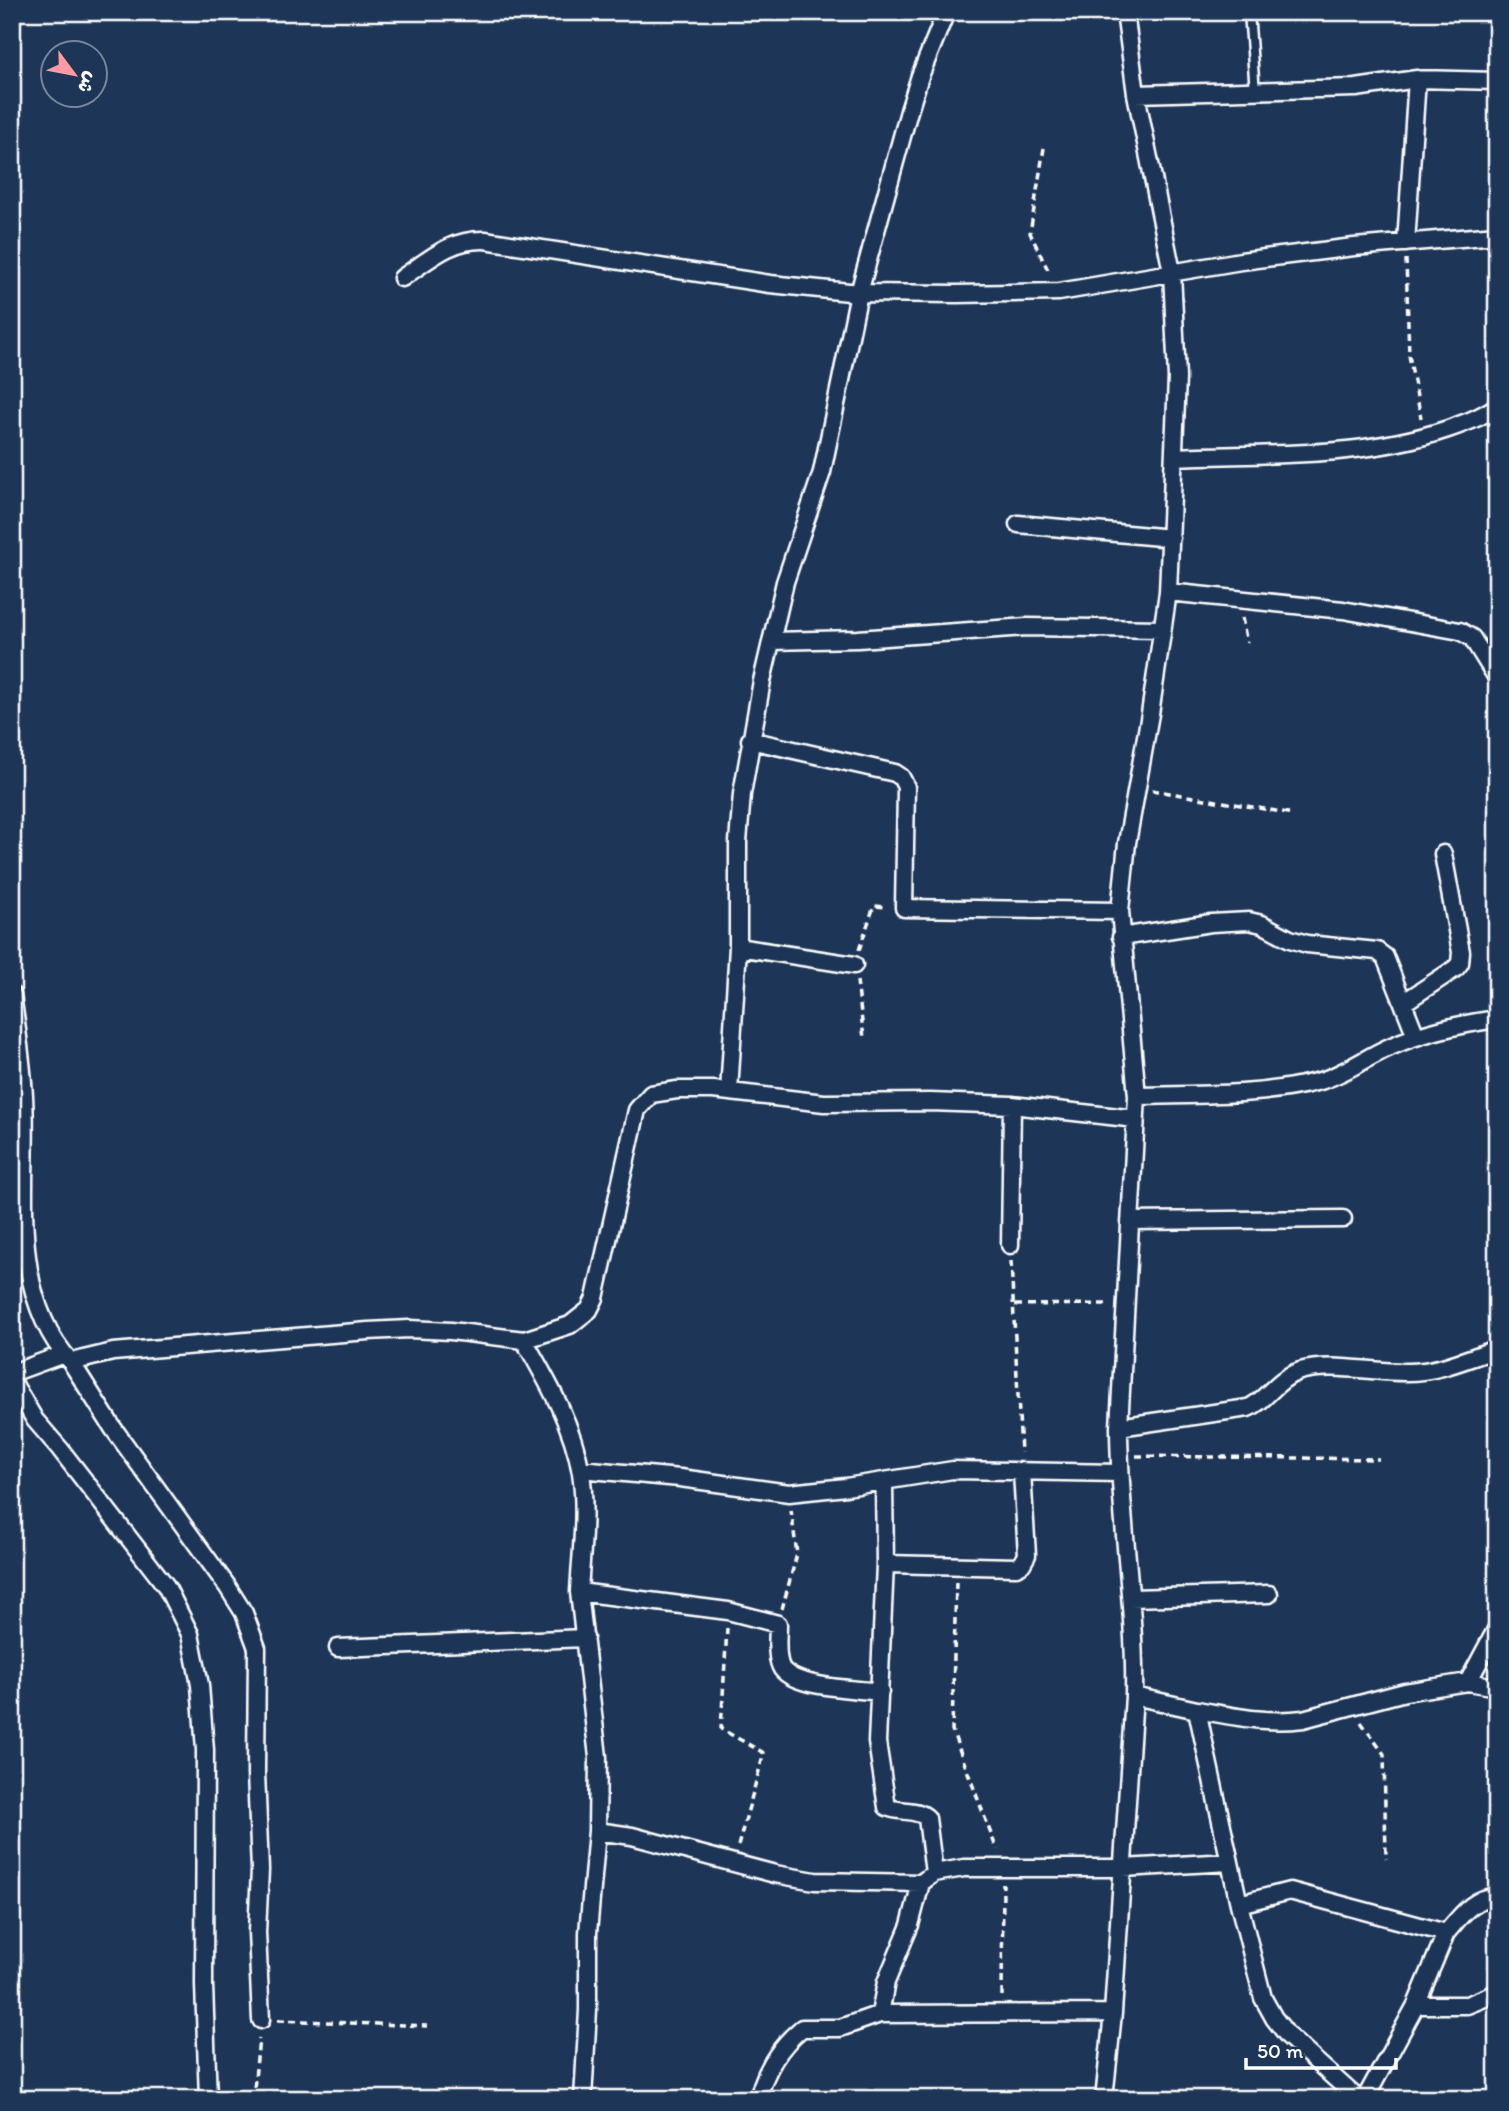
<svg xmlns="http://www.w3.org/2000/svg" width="1509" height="2111" font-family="Itim,'Playpen Sans Arabic',sans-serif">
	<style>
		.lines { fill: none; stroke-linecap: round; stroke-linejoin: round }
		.lane-casing { stroke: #fff; stroke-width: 13 }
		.street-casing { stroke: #fff; stroke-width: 21 }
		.path { stroke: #fff; stroke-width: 3.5; stroke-dasharray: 7 5; stroke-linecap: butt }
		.lane { stroke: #1d3557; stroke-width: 8 }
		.street { stroke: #1d3557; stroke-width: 16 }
	</style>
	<rect width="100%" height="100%" fill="#1d3557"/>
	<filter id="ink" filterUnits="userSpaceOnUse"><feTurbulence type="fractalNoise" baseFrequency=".0143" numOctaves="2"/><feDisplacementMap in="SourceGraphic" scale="14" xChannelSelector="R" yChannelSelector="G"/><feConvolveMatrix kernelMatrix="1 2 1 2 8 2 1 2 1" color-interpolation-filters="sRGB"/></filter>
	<g filter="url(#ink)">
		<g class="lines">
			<!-- lane casing -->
			<g class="lane-casing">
				<path id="lane" d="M1249,12L1255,92"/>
			</g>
			<!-- street casing -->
			<g class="street-casing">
				<path id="street" d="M1136,94L1356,88L1417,79L1497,81
					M1406,243L1417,79
					M402,278C430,259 450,239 485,240L770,284L859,293L957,294L1059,292L1241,261L1354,247L1497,235
					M1175,457C1267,453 1359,459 1448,429C1465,423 1482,417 1497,406
					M1018,524L1171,538
					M1168,592L1343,610L1460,631L1472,638L1497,678
					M771,641L858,639L1027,627L1162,629
					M750,740L895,773L901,777L906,787L904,908L1120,911
					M1121,937L1211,923L1249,921L1262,924L1290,939L1307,944L1377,951L1385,957L1416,1036
					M738,947L854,965
					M12,995C17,1028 22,1062 24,1096C29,1184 6,1290 71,1362
					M1403,1003L1456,968L1460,963L1461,952L1443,854
					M729,1092L738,947V842L742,794L762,681L785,582L822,472L859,293L909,111L920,76L946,12
					M1137,1096C1198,1094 1260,1097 1320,1081C1345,1074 1368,1056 1392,1046C1426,1031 1461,1024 1497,1019
					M1130,1221L1343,1219
					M1010,1245L1012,1105L1136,1119
					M524,1340C548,1382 573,1425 581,1473C587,1512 581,1553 579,1592
					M12,1373L64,1354
					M12,1381L35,1420L60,1449L166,1586L190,1634L200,1685L205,1750L204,1985L208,2099
					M1119,1427L1248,1408C1267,1401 1275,1379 1300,1371C1331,1362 1375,1373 1408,1372C1439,1372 1468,1358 1497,1349
					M580,1469L680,1478L789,1493L846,1487L953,1470L1119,1473
					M884,1482L885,1564L877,1742L887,1807C900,1813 917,1808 927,1818L934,1873
					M885,1564L1016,1567L1022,1564L1027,1555L1022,1472
					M1131,1598L1269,1594
					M338,1648L585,1638
					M1468,1682L1497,1628
					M1134,1696L1197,1710
					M597,1831L632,1836L775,1874L815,1881L921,1883L934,1873L964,1868H1123L1230,1862
					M921,1883L910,1925L886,1982L880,2014L1113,2013
					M1239,1904L1290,1891L1446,1933C1459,1918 1475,1895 1497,1897
					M1416,2005L1446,1933
					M261,2020L257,1932L260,1870L256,1773L257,1648L244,1613L227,1586L113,1428L71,1362L113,1352L368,1331L409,1329L451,1331L524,1340L570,1325L589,1310L595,1298L637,1110L651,1094L677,1090H713L824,1103L930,1102L1012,1105
					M583,2099L588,2010V1933L597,1831L598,1757L579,1592L728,1611L778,1624C778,1637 775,1658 782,1669C796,1688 857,1689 880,1692
					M758,2099C765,2070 779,2047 802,2028H840L880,2014
					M1104,2099L1113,2013L1134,1696C1136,1606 1119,1517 1119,1427L1137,1096L1120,911L1127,843L1150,714L1168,592L1177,378L1172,272L1136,94L1125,12
					M1358,2099L1288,2036L1274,2018L1263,1998L1239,1904L1197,1710C1233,1716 1267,1724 1303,1719L1405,1692L1468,1682L1497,1687
					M1365,2099L1416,2005H1467L1497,1993"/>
			</g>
			<!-- path -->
			<path class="path" d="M1044,148L1030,233L1050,274
				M1406,259L1409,355L1421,418
				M1242,618L1247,643
				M1152,790L1294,814
				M859,950L874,906L887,907
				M857,981L864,1038
				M1011,1261L1021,1453
				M1015,1305L1108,1304
				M1136,1456L1379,1459
				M956,1582L952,1730L997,1850
				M782,1609L797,1554L791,1510
				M727,1628L721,1729L764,1753L738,1846
				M1361,1722L1384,1754L1386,1859
				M1002,1996L1003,1884
				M278,2020L427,2026
				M253,2099L259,2038"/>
			<!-- lane -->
			<use href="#lane" class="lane"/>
			<!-- street -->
			<use href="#street" class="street"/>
		</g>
	</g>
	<!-- margin -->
	<rect width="1509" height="2111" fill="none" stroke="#1d3557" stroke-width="42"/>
	<rect x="21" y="21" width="1467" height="2069" fill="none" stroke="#fff" stroke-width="2.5" filter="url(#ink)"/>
	<!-- north arrow -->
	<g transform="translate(74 74) rotate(122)"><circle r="33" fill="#1d3557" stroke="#77869a" stroke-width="2"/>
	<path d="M0-5L12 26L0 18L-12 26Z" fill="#ff9aa2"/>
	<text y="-10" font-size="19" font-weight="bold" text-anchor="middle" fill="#ffffff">ش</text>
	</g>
	<!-- scale -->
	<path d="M1246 2058v10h150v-10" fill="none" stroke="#ffffff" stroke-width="3.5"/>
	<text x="1257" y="2058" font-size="21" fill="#ffffff" stroke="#1d3557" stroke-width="5" paint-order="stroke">50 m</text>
</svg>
